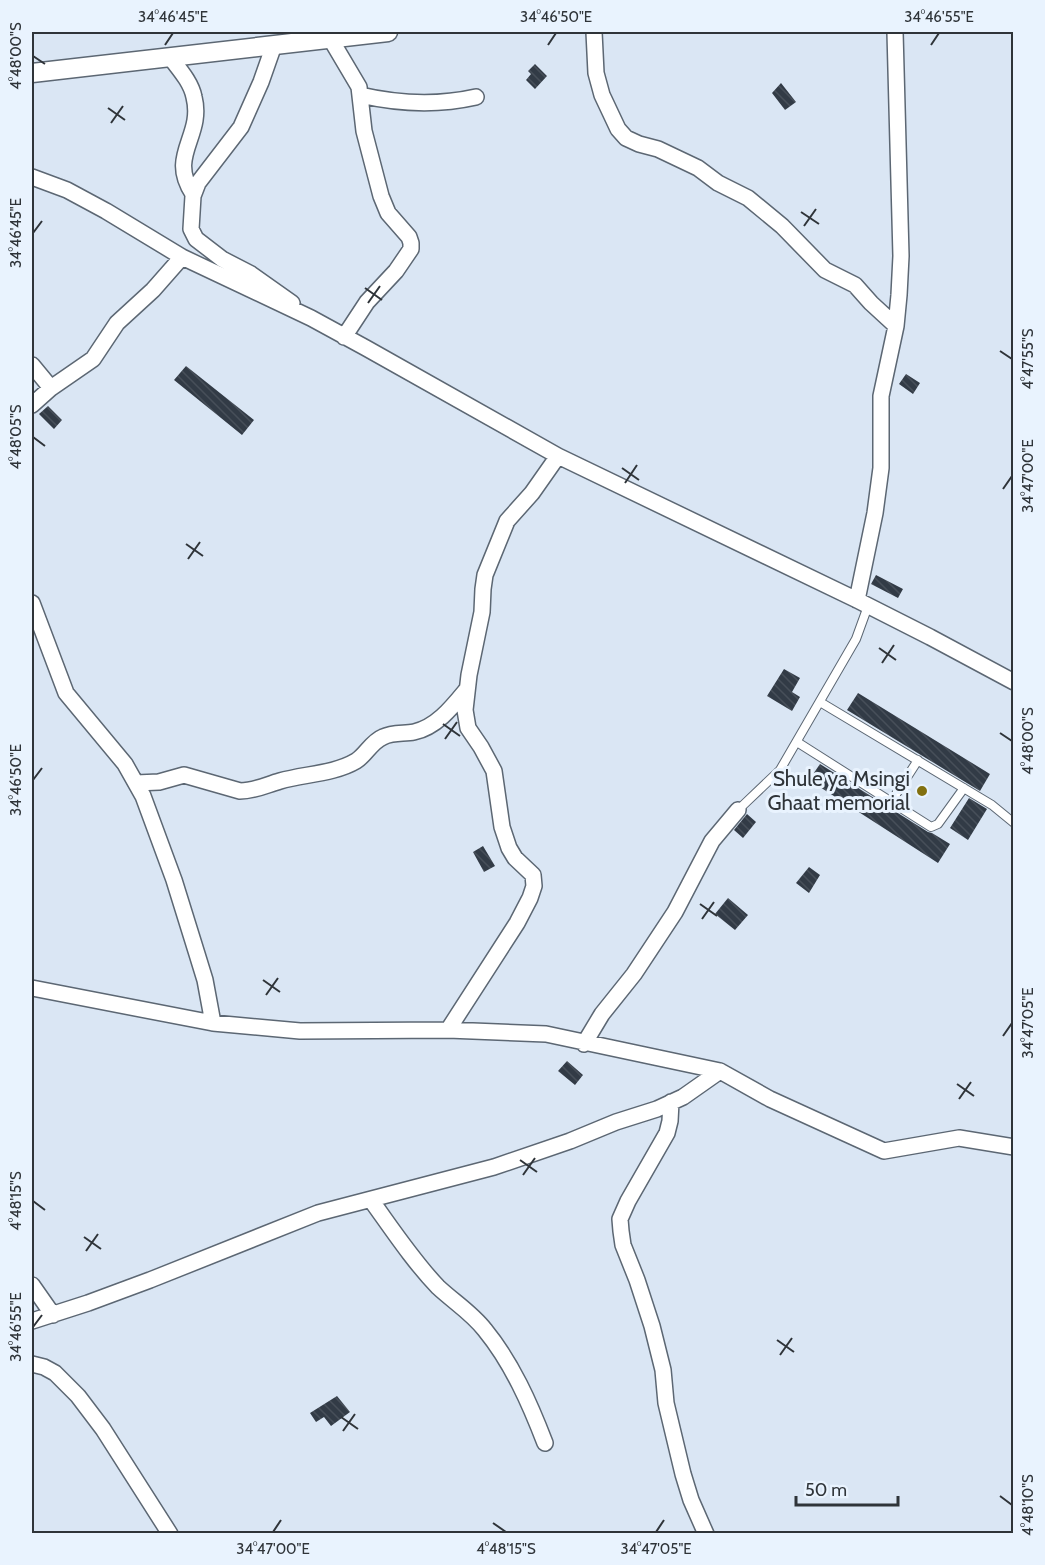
<svg xmlns="http://www.w3.org/2000/svg" width="1045" height="1565" font-family="Cabin,sans-serif">
	<style>
		.building { fill: url(#building-back-hatch) }
		.lines { fill: none; stroke-linecap: round; stroke-linejoin: round }
		.service-casing { stroke: #5c6773; stroke-width: 10 }
		.minor-casing { stroke: #5c6773; stroke-width: 18 }
		.tertiary-casing { stroke: #5c6773; stroke-width: 21 }
		.service { stroke: #fff; stroke-width: 8 }
		.minor { stroke: #fff; stroke-width: 15 }
		.tertiary { stroke: #fff; stroke-width: 18 }
		.ticks { fill: none; stroke: #2f3439; stroke-width: 2 }
		.poi-dot { fill: #82700f; stroke: #e9f3fe; stroke-width: 2 }
		.labels { text-anchor: middle; stroke-width: 6; stroke-linejoin: round; paint-order: stroke }
		.poi-label { font-size: 21px; fill: #2f3439; stroke: #e9f3fe; text-anchor: end }
		.neatline { fill: none; stroke: #2f3439; stroke-width: 2 }
		.ticks-label { font-size: 15px; text-anchor: middle; fill: #2f3439 }
	</style>
	<defs>
		<pattern id="building-back-hatch" width="6" height="6" patternUnits="userSpaceOnUse" patternTransform="scale(1.5)"><rect width="6" height="6" fill="#323b46"/><path d="M-1 5l2 2M0 0l6 6M5-1l2 2" fill="none" stroke="#474f59"/></pattern>
	</defs>
	<rect width="100%" height="100%" fill="#dae6f4"/>
	<!-- building -->
	<path class="building" d="M535,64L547,76L535,89L526,80L531,74L528,71Z
		M781,83L796,102L785,110L772,93Z
		M186,366L254,420L242,435L174,380Z
		M906,374L920,383L913,394L899,384Z
		M48,406L62,420L54,429L39,414Z
		M876,575L903,589L898,598L871,584Z
		M784,669L800,678L792,692L800,697L792,711L767,696Z
		M858,693L990,774L980,791L847,710Z
		M820,764L928,832L932,833L950,844L938,863L809,780Z
		M969,798L987,809L968,840L950,828Z
		M747,814L756,822L743,838L734,830Z
		M483,846L495,866L484,872L473,852Z
		M809,867L820,875L809,893L796,883Z
		M728,898L748,915L735,930L715,914Z
		M567,1061L583,1075L575,1085L558,1071Z
		M337,1396L350,1412L331,1426L324,1417L316,1422L310,1413Z"/>
	<g class="lines">
		<!-- service casing -->
		<g class="service-casing">
			<path id="service" d="M820,702L992,805L1014,823
				M797,742L931,827L938,824L964,788
				M891,802L918,760
				M738,810L780,770L856,639L868,606"/>
		</g>
		<!-- minor casing -->
		<g class="minor-casing">
			<path id="minor" d="M594,32L596,73L602,95L618,129L626,138L639,144L658,149L698,168L718,183L748,198L782,226L825,270L855,285L871,303L896,326
				M322,33L330,38L359,87L364,131L381,196L388,213L409,237L411,243V249L396,271L367,302L344,337
				M274,45L261,82L241,127L198,183L193,196L191,229L196,239L222,259L251,274L292,303
				M170,57C179,69 191,82 194,97C204,137 167,155 193,194
				M360,95C399,104 436,106 476,97
				M32,177L67,190L106,211L182,257L311,318L366,348L558,456L857,600L930,637L1014,682
				M32,365L51,388
				M32,405L51,388L93,359L117,323L153,290L182,257
				M857,600L875,513L881,468V396L896,326L899,295L901,256L895,32
				M32,603L66,693L125,764L143,796L174,880L197,954L205,980L213,1023
				M136,783L159,782L184,775L240,791C255,791 266,785 280,781C304,774 334,774 356,761C366,755 371,742 383,737C393,732 404,734 414,732C437,727 453,706 467,689
				M32,988L213,1023L300,1031L448,1030L546,1034L720,1071L770,1099L884,1151L959,1138L1014,1147
				M448,1030L517,923L530,898L534,886L533,875L515,858L509,848L502,827L494,771L481,747L468,728L465,710L469,675L482,612L483,589L485,575L507,521L532,493L558,456
				M584,1044L602,1014L634,974L675,912L712,841L738,810
				M671,1102L670,1121L667,1133L628,1201L620,1219L621,1231L623,1245L637,1280L652,1326L663,1370L666,1403L683,1474L691,1500L706,1534
				M371,1200C392,1229 413,1261 438,1287C454,1302 472,1313 485,1330C512,1363 530,1404 545,1443
				M32,1285L53,1315
				M32,1321L88,1303L150,1280L318,1213L494,1167L570,1141L616,1122L657,1109L683,1097L720,1071
				M32,1364L44,1367L55,1373L78,1396L103,1429L170,1534"/>
		</g>
		<!-- tertiary casing -->
		<g class="tertiary-casing">
			<path id="tertiary" d="M32,73L388,32"/>
		</g>
		<!-- service -->
		<use href="#service" class="service"/>
		<!-- minor -->
		<use href="#minor" class="minor"/>
		<!-- tertiary -->
		<use href="#tertiary" class="tertiary"/>
	</g>
	<!-- ticks -->
	<path class="ticks" d="M165,45L173,33M548,45L556,33M931,45L939,33M33,56L45,64M108,108L125,120M111,123L123,106M801,212L819,224M804,226L816,209M33,233L42,221M365,288L382,300M368,303L380,286M1000,351L1012,359M33,437L45,446M622,468L639,480M625,483L637,465M1003,489L1012,476M186,544L203,556M188,559L200,542M879,648L896,660M882,663L894,645M443,724L460,736M1000,733L1012,741M445,739L457,722M33,780L42,768M700,904L717,916M702,919L714,902M263,980L280,992M266,995L278,978M1003,1036L1012,1023M957,1084L974,1096M959,1099L971,1082M520,1160L537,1172M523,1175L535,1158M33,1201L45,1210M84,1237L101,1249M86,1251L98,1234M33,1327L42,1315M777,1340L794,1352M780,1355L792,1338M341,1417L358,1429M343,1431L355,1414M1000,1496L1012,1505M493,1523L506,1532M273,1532L281,1520M656,1532L664,1520"/>
	<!-- markers -->
	<circle class="poi-dot" cx="922" cy="791" r="6"/>
	<g class="labels">
		<!-- poi labels -->
		<g class="poi-label">
			<text x="910" y="786">Shule ya Msingi<tspan x="910" dy="24">Ghaat memorial</tspan></text>
		</g>
	</g>
	<!-- border -->
	<rect width="1045" height="1565" fill="none" stroke="#e9f3fe" stroke-width="66"/>
	<!-- scale -->
	<path d="M796 1496v9h102v-9" fill="none" stroke="#2f3439" stroke-width="3"/>
	<text x="805" y="1496" font-size="18" fill="#2f3439" stroke="#e9f3fe" stroke-width="4.5" paint-order="stroke">50 m</text>
	<rect x="33" y="33" width="979" height="1499" class="neatline"/>
	<g class="ticks-label">
		<text x="173" y="22">34°46'45"E</text>
		<text x="556" y="22">34°46'50"E</text>
		<text x="939" y="22">34°46'55"E</text>
		<text transform="translate(16 56) rotate(-90)" y="5">4°48'00"S</text>
		<text transform="translate(16 233) rotate(-90)" y="5">34°46'45"E</text>
		<text transform="translate(1028 359) rotate(-90)" y="5">4°47'55"S</text>
		<text transform="translate(16 437) rotate(-90)" y="5">4°48'05"S</text>
		<text transform="translate(1028 476) rotate(-90)" y="5">34°47'00"E</text>
		<text transform="translate(1028 741) rotate(-90)" y="5">4°48'00"S</text>
		<text transform="translate(16 780) rotate(-90)" y="5">34°46'50"E</text>
		<text transform="translate(1028 1023) rotate(-90)" y="5">34°47'05"E</text>
		<text transform="translate(16 1201) rotate(-90)" y="5">4°48'15"S</text>
		<text transform="translate(16 1327) rotate(-90)" y="5">34°46'55"E</text>
		<text transform="translate(1028 1505) rotate(-90)" y="5">4°48'10"S</text>
		<text x="273" y="1554">34°47'00"E</text>
		<text x="506" y="1554">4°48'15"S</text>
		<text x="656" y="1554">34°47'05"E</text>
	</g>
</svg>
